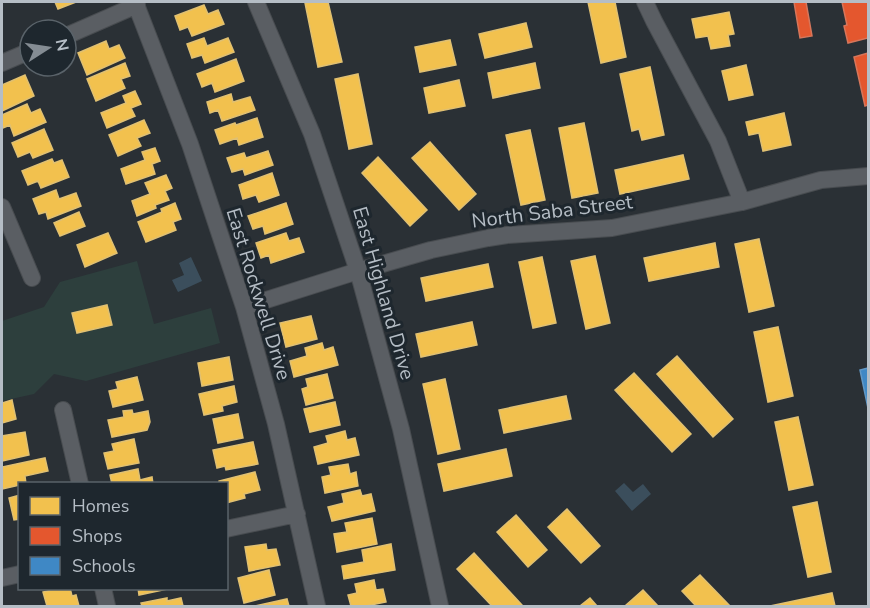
<svg xmlns="http://www.w3.org/2000/svg" width="870" height="608" font-family="'Nunito Sans',sans-serif">
	<style>
		.green { fill: #2d3f3d }
		.water { fill: #3b4e5c }
		.homes { fill: #f2c14e; stroke: #e0c072; stroke-width: 1.5 }
		.shops { fill: #e4572e; stroke: #d6765b; stroke-width: 1.5 }
		.schools { fill: #3f88c5; stroke: #6298c5; stroke-width: 1.5 }
		.lines { fill: none; stroke-linecap: round; stroke-linejoin: round }
		.minor-casing { stroke: #484c50; stroke-width: 18 }
		.minor { stroke: #5a5e63; stroke-width: 16 }
		.labels { text-anchor: middle; stroke-width: 6; stroke-linejoin: round; paint-order: stroke }
		.street-label { font-size: 20px; fill: #b5bdc5; stroke: #1e272e }
	</style>
	<rect width="100%" height="100%" fill="#2a3035"/>
	<!-- green -->
	<path class="green" d="M137,261L154,324L211,308L220,343L86,381L54,374L34,394L2,401V321L44,307L60,282Z"/>
	<!-- water -->
	<path class="water" d="M191,257L202,281L178,292L172,280L184,275L179,263Z
		M624,483L633,492L643,484L651,494L632,511L615,491Z"/>
	<!-- homes -->
	<path class="homes" d="M55,2H76L58,9Z
		M313,2H328L342,62L318,67L305,3Z
		M588,2H615L626,57L601,63Z
		M204,5L208,14L218,10L224,24L192,36L188,27L180,30L175,16Z
		M729,12L734,34L728,35L730,46L711,49L708,36L696,38L692,19Z
		M526,23L532,47L485,58L479,34Z
		M204,38L207,46L228,38L234,52L205,63L202,55L192,58L187,44Z
		M450,40L456,65L420,72L415,47Z
		M106,41L109,49L119,45L125,58L87,75L78,53Z
		M236,59L244,81L215,92L212,83L202,87L197,74Z
		M125,63L130,76L121,79L125,88L96,101L87,79Z
		M535,63L540,88L493,98L488,73Z
		M746,65L753,95L729,100L722,71Z
		M650,67L664,135L642,140L639,129L632,131L620,74Z
		M358,74L372,144L349,149L335,79Z
		M25,75L34,96L2,111V85Z
		M459,80L465,106L429,113L424,88Z
		M135,91L141,104L131,108L135,116L107,128L101,113L126,103L123,96Z
		M231,94L233,102L250,97L255,110L222,121L218,110L210,113L207,102Z
		M27,104L31,113L40,109L46,122L14,136L10,125L3,128L2,123V115Z
		M784,113L791,145L763,151L759,133L749,135L746,122Z
		M257,118L263,137L239,145L237,138L220,144L215,130L235,123L236,125Z
		M144,120L150,133L137,138L141,146L118,156L109,135Z
		M584,123L598,193L572,198L559,128Z
		M44,129L53,150L33,158L30,152L18,157L12,143Z
		M530,130L545,200L521,205L506,135Z
		M430,142L476,194L459,210L412,158Z
		M155,148L160,161L152,164L155,174L126,184L121,169L145,160L142,152Z
		M268,151L273,165L245,175L243,169L232,172L227,158L244,153L246,158Z
		M683,155L689,179L620,194L615,170Z
		M378,157L427,210L410,226L362,173Z
		M52,159L54,163L62,160L69,177L41,188L38,181L28,185L22,171Z
		M272,173L279,195L259,202L256,195L243,199L239,185Z
		M166,175L172,188L165,191L169,200L155,205L156,208L137,216L132,201L150,194L145,183Z
		M56,190L59,199L76,193L81,206L48,219L46,212L39,214L33,199Z
		M175,203L181,219L173,222L176,230L146,242L138,222L162,212L161,209Z
		M286,203L293,224L265,234L263,226L253,229L248,216Z
		M79,212L85,226L60,236L54,223Z
		M108,233L117,253L85,267L77,245Z
		M286,233L289,241L299,238L304,252L271,263L269,255L261,258L256,243Z
		M759,239L774,306L749,312L735,244Z
		M715,243L719,267L649,281L644,258Z
		M595,256L610,323L586,329L571,261Z
		M542,257L556,323L533,328L519,262Z
		M488,264L493,287L426,301L421,278Z
		M107,305L112,325L77,333L72,313Z
		M311,316L317,339L286,347L280,323Z
		M472,322L477,345L421,357L416,334Z
		M778,327L793,396L768,402L754,332Z
		M322,343L324,350L333,347L338,365L294,377L290,361L307,356L305,348Z
		M677,356L733,419L713,437L657,374Z
		M229,357L233,380L202,386L198,363Z
		M634,373L691,434L672,452L615,390Z
		M327,374L333,398L306,405L302,389L308,387L306,379Z
		M137,377L143,400L113,407L109,391L118,389L116,382Z
		M445,379L460,449L438,454L423,384Z
		M234,386L237,402L222,406L223,411L204,415L199,394Z
		M566,396L571,419L504,433L499,410Z
		M12,400L16,419L2,423V403Z
		M335,402L340,425L310,432L304,409Z
		M132,410L133,414L148,411L150,422L147,430L112,437L108,420L124,417L123,411Z
		M238,414L243,438L218,443L213,419Z
		M798,417L813,485L789,490L775,422Z
		M345,431L347,440L355,438L359,455L318,464L314,447L328,443L326,436Z
		M25,432L29,455L2,461V436Z
		M134,439L139,463L108,469L104,453L114,451L112,444Z
		M253,442L258,464L226,470L225,466L217,468L213,450Z
		M506,449L512,476L444,491L438,464Z
		M45,458L48,471L25,476L26,484H20V485L2,489V479H3L2,467Z
		M348,464L350,474L356,472L358,486L325,493L322,477L331,475L329,467Z
		M138,469L140,480L152,477L153,484H112L110,475Z
		M255,472L260,490L244,494L245,498L226,503V484H219V481Z
		M360,490L362,496L371,494L375,511L332,521L328,507L344,503L342,494Z
		M20,495V519L14,520L9,498Z
		M817,502L831,572L808,577L793,507Z
		M567,509L600,546L581,563L548,527Z
		M516,515L547,550L528,567L497,532Z
		M372,518L377,544L337,552L334,534L347,532L345,523Z
		M266,544L267,550L276,549L280,565L249,571L245,547Z
		M391,544L395,570L344,579L342,566L364,562L362,550Z
		M474,553L522,605L520,606H492L457,569Z
		M269,570L275,595L244,603L238,578Z
		M700,575L730,606H696L682,591Z
		M374,580L376,590L383,589L386,602L366,606H351L348,595L357,593L355,584Z
		M60,588H70L72,596L76,595L79,606H47L43,592Z
		M138,588H172L139,595Z
		M643,590L658,606H625Z
		M832,593L835,606H770Z
		M167,598V601L181,598L183,606H142L141,603Z
		M590,598L597,606H580Z
		M287,599L289,606H255Z"/>
	<!-- shops -->
	<path class="shops" d="M794,2H806L812,36L800,38Z
		M842,2H868V38L848,43L844,26L847,25Z
		M868,53V105L865,106L854,57Z"/>
	<!-- schools -->
	<path class="schools" d="M868,368V408L860,370Z"/>
	<g class="lines">
		<!-- minor casing -->
		<g class="minor-casing">
			<path id="minor" d="M135,2L190,144L244,307L276,424L317,606
				M256,2L312,134L358,271L401,429L440,606
				M645,2L654,21L718,141L742,202
				M66,36L137,5
				M2,63L30,51
				M2,207L32,278
				M244,307L358,271L431,250L488,238L507,235L612,228L742,202L821,180L868,176
				M63,410L80,484
				M226,529L297,514
				M2,578L20,574
				M103,588L107,606"/>
		</g>
		<!-- minor -->
		<use href="#minor" class="minor"/>
	</g>
	<g class="labels">
		<!-- street labels -->
		<g class="street-label">
			<text transform="translate(552 211) rotate(-7)" y="7">North Saba Street</text>
			<text transform="translate(384 293) rotate(74)" y="7">East Highland Drive</text>
			<text transform="translate(259 294) rotate(73)" y="7">East Rockwell Drive</text>
		</g>
	</g>
	<!-- border -->
	<rect width="870" height="608" fill="none" stroke="#b5bdc5" stroke-width="6"/>
	<!-- legend -->
	<rect x="18" y="482" width="210" height="108" fill="#1e272e" stroke="#5a636a" stroke-width="1.5"/>
	<rect x="30" y="497" width="30" height="18" fill="#f2c14e" stroke="#5a636a" stroke-width="1.5"/>
	<text x="72" y="512" font-size="18" fill="#b5bdc5">Homes</text>
	<rect x="30" y="527" width="30" height="18" fill="#e4572e" stroke="#5a636a" stroke-width="1.5"/>
	<text x="72" y="542" font-size="18" fill="#b5bdc5">Shops</text>
	<rect x="30" y="557" width="30" height="18" fill="#3f88c5" stroke="#5a636a" stroke-width="1.5"/>
	<text x="72" y="572" font-size="18" fill="#b5bdc5">Schools</text>
	<!-- north arrow -->
	<g transform="translate(48 48) rotate(78)"><circle r="28" fill="#1e272e" stroke="#5a636a" stroke-width="1.5"/>
	<path d="M0-4.5L10 22L0 15L-10 22Z" fill="#848c93"/>
	<text y="-9" font-size="16" font-weight="bold" text-anchor="middle" fill="#b5bdc5">N</text>
	</g>
</svg>
